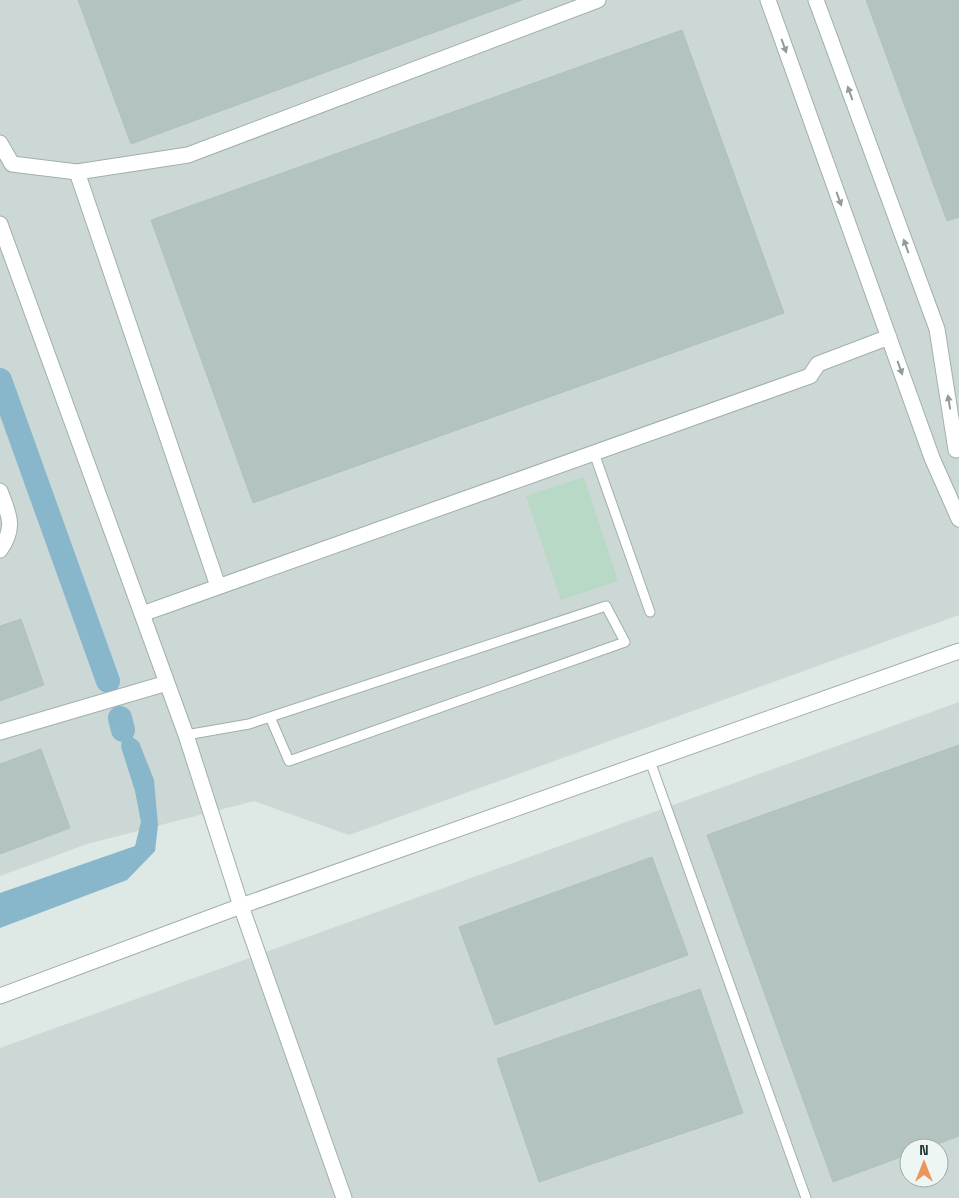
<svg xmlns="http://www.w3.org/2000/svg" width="959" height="1198" font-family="'Space Grotesk',sans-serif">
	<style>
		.built { fill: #ccd8d5; fill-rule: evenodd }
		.green { fill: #b7d9c6 }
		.water { fill: #88b6cb }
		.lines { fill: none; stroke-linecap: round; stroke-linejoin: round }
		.canal { stroke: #88b6cb; stroke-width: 24 }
		.building { fill: #b3c3bf; stroke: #b1c1bd }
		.service-casing { stroke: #a1afad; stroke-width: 11 }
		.minor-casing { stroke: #a1afad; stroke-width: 17 }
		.service { stroke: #fff; stroke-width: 9 }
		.minor { stroke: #fff; stroke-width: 15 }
		.oneway { fill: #909b9a }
	</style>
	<rect width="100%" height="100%" fill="#dee8e5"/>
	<!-- built -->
	<path class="built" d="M0,0H959V615L349,835L254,801L87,844L0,876Z
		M959,702V1198H0V1048ZM909,1148H939V1178H909Z"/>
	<!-- green -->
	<path class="green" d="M584,477L618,581L561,600L526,496Z"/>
	<!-- water -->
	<path class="water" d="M123,730L139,742L154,780L158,825L155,851L127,880L0,928V893L135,846L141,822L135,791L121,747Z"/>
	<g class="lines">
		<!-- canal -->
		<path class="canal" d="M0,380L108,681
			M120,718L123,730"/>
	</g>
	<!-- building -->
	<path class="building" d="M78,0H522L131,144Z
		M866,0H959V217L947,221Z
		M682,30L784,313L253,503L151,220Z
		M21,619L44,685L0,701V626Z
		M959,745V1136L927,1148H909V1154L833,1182L707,835Z
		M41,749L70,828L0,854V764Z
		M652,857L688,955L495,1025L459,927Z
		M700,989L743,1113L539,1182L497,1059Z"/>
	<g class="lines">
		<!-- service casing -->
		<g class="service-casing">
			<path id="service" d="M594,453L650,612
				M186,735L249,724L270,717L606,606L625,642L289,761L270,717
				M650,761L806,1198"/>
		</g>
		<!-- minor casing -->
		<g class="minor-casing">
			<path id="minor" d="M768,0L932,458L959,519
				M816,0L937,329L956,450
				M0,143L12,164L77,172L188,155L598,0
				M77,172L218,586
				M0,224L186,735L241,906L344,1198
				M0,491C9,514 16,528 0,550
				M142,614L810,376L818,364L889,337
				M0,732L167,683
				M0,996L241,906L959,651"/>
		</g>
		<!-- service -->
		<use href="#service" class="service"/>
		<!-- minor -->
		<use href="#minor" class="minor"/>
	</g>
	<!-- one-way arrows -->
	<defs><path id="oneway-solid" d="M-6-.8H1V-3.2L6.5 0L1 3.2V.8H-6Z" transform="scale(1.25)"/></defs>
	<g class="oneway">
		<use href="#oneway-solid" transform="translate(784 46) rotate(70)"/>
		<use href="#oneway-solid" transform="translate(850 93) rotate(-110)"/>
		<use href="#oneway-solid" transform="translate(839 199) rotate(70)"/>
		<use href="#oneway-solid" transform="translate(906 246) rotate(-110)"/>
		<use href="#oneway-solid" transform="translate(900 368) rotate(70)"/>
		<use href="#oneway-solid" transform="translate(949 402) rotate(-99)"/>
	</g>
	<!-- north arrow -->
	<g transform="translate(924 1163)"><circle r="24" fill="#eef6f3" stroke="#9caaa7"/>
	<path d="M0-4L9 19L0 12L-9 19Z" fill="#ea965b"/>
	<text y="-8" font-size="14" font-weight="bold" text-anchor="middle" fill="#203735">N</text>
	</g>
</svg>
